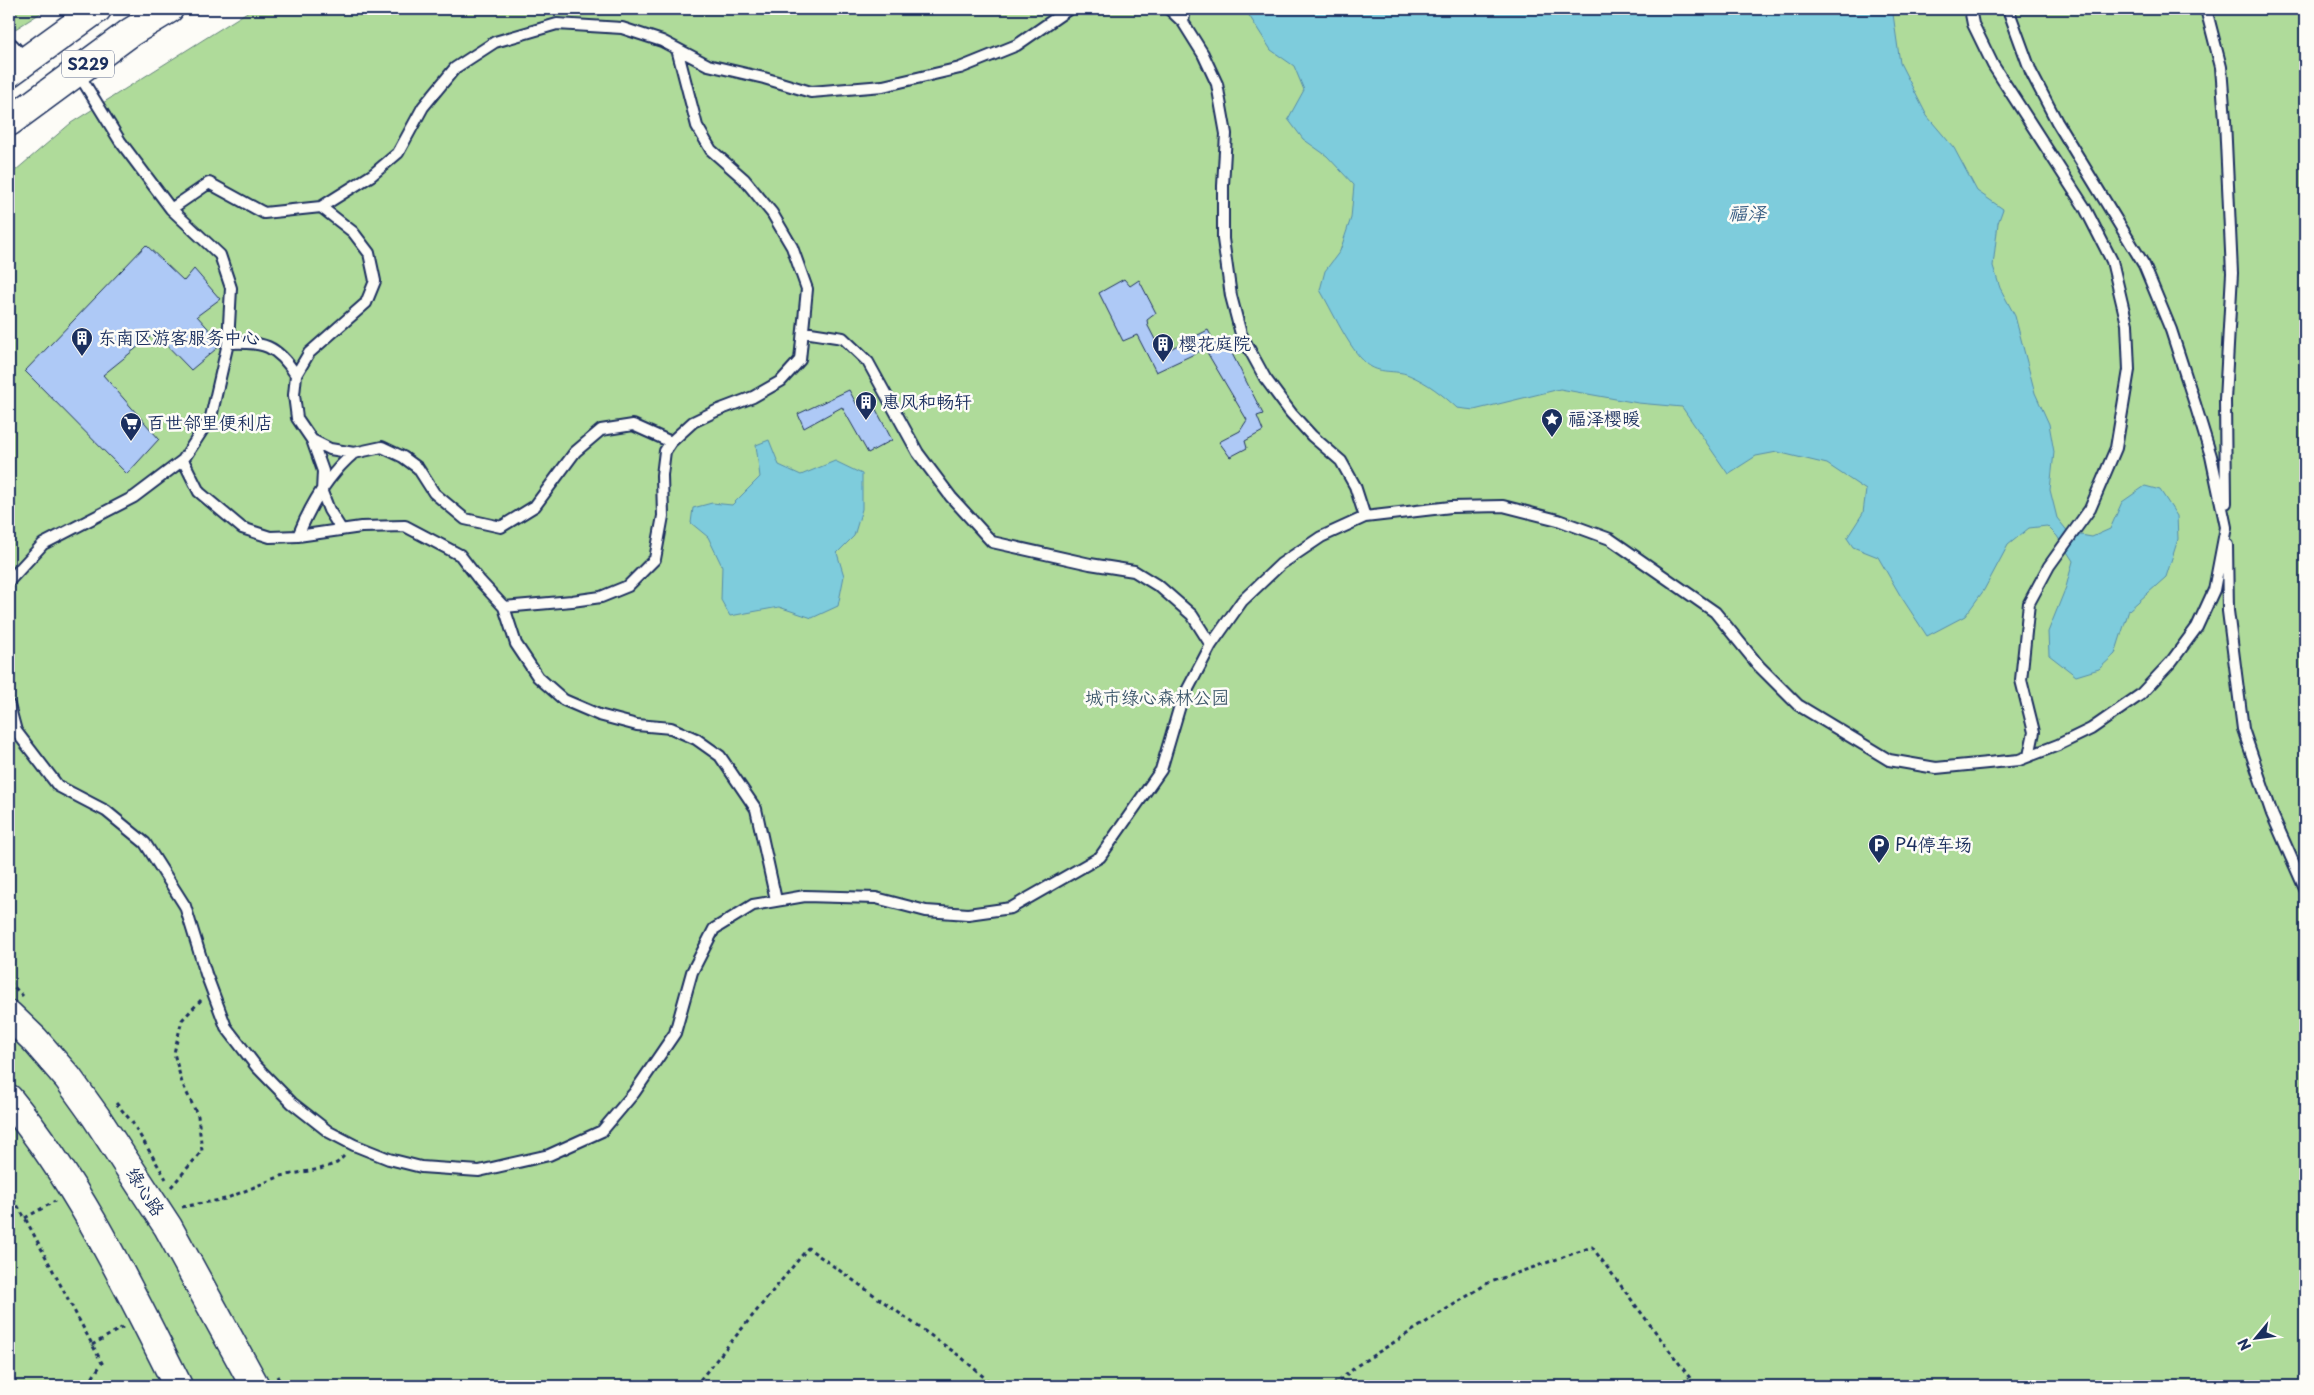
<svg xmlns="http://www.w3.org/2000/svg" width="2314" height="1395" font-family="'Playpen Sans','LXGW WenKai TC',sans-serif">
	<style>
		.green { fill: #afdb9a; stroke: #65857c }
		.water { fill: #7eccdc; stroke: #568daa }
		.building { fill: #aec9f6; stroke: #1b2f5e }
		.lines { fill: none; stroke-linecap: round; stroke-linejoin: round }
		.lane-casing { stroke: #1b2f5e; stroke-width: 14 }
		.street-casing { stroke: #1b2f5e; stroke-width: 25 }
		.secondary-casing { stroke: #1b2f5e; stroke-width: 31 }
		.primary-casing { stroke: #1b2f5e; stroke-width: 31 }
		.path { stroke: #1b2f5e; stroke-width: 3; stroke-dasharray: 4 4; stroke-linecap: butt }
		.lane { stroke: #fdfcf7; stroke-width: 10 }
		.street { stroke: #fdfcf7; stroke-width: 21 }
		.secondary { stroke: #fdfcf7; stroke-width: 28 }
		.primary { stroke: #fdfcf7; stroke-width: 28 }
		.labels { text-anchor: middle; stroke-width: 5; stroke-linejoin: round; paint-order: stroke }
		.shield { fill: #fdfcf7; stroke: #5f6c8c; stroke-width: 1 }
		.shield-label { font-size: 16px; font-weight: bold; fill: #1b2f5e }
		.poi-label { font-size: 18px; fill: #1b2f5e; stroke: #fdfcf7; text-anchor: start }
		.park-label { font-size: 18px; fill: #405a6d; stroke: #fdfcf7 }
		.street-label { font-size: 18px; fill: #1b2f5e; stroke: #fdfcf7 }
		.water-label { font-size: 19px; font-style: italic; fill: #395e84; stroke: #fdfcf7 }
	</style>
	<rect width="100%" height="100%" fill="#fdfcf7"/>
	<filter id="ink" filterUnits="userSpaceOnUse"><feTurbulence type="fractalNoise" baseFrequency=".02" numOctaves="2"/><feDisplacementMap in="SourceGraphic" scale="10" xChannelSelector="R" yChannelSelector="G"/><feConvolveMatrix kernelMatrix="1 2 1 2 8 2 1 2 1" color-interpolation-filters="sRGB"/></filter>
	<g filter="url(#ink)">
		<!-- green -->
		<path class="green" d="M9,9H47L9,33Z
			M252,9H2305V1386H9V176L71,123Z"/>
		<!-- water -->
		<path class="water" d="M1245,9H1890L1893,14L1900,63L1927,116L1954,148L1977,191L2003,209L1998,223L1993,266L2000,288L2015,316L2035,393L2049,424L2054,452L2050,490L2057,518L2069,533L2092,537L2110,529L2122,502L2145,486L2160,490L2177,516L2178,539L2166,577L2129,610L2115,654L2099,669L2076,676L2049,655L2048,632L2066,587L2073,561L2057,536L2047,526L2029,528L2008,545L1984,590L1965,616L1927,636L1900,595L1878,557L1853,547L1847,538L1863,513L1866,490L1827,464L1777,452L1756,456L1728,474L1682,407L1638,403L1560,389L1474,410L1457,408C1443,395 1428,383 1409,375C1395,369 1379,375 1366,363C1349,349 1332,310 1320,290L1325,271L1340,251L1351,218L1354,185L1327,156L1303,139L1288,119L1304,90L1294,66L1271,50Z
			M769,440L779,465L801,475L835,461L862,474V509L854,536L837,553L844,576L838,606L812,618L779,607L730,616L721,600L722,566L708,537L691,523L693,508L712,503L732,505L760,477L756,445Z"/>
		<!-- building -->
		<path class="building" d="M146,245L184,281L194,269L220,299L197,316L222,344L191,370L155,333L103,375L159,439L127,474L25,371Z
			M1124,279L1130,286L1139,280L1156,313L1147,320L1148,326L1162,353L1208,330L1217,347L1226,342L1263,414L1257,416L1263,431L1245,441L1247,448L1230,457L1219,442L1240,431L1247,420L1205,349L1156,372L1137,335L1123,341L1099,293Z
			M849,390L857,405L870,398L892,440L868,453L842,407L804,428L798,414Z"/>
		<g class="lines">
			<!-- lane casing -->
			<g class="lane-casing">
				<path id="lane" d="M1169,9L1183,22L1203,54L1217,84L1226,134L1223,186V239L1231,296L1241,334L1265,378L1291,413L1312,436L1341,461L1355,486L1365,517
					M1970,9L1973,24L1993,65L2085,208L2112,261L2127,324L2129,370L2116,448L2090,509L2049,566L2029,603L2021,680L2034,732L2029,756
					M2206,9L2221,67L2225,120L2232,273L2225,400L2226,503
					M1183,22L1185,9
					M78,73L120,141L171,209L209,183L264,213L321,207L372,175L398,153L423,107L455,68L495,42L557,24L622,28L662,41L708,65L764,78L811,92L883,86L960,68L1017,45L1069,9
					M321,207L353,232L369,253L375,281L366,303L309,353L296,375L294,395L297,418L312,440L330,449L354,453L382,447L403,457L418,468L434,493L465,519L501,527L535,506L575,452L601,430L633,425L671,442
					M804,332L843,338L868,362L918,453L951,497L992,542L1090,564L1134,571L1160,587L1192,615L1211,645
					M228,343C263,341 277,345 296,375
					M312,440L323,471L322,492L329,510L341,529
					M183,460L199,492L242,528L270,537L298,536L361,527L405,526L460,555L480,581L504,607L516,644L538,677L564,700L599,715L637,725L671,728L696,739L720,756L756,809L776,900
					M298,536C310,506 329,474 354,453
					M2227,545L2228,611L2243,729L2272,814L2305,889
					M9,581L43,544L134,497L183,460L211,417L228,343L231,288L220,255L171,209
					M504,607L572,601L601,597L628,586L655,559L663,516L662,475L665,451L671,442L693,422L716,411L753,397L781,381L800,360L807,289L792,247L772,213L744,179L711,150L697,126L677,49
					M9,705L16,731L58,786L106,811L145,843L185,906L206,974L226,1027L256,1066L292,1103L329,1132L354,1145L389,1159L421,1167L479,1171L549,1155L602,1131L634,1093L675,1033L692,972L714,929L753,905L805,896L876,898L926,911L968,914L1011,908L1100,857L1161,770L1181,702L1211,645L1242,601L1281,564L1321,537L1365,517L1451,507L1503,506L1558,520L1610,539L1715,612L1759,666L1798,705L1889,760L1936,768L2019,760L2058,745L2091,729L2140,695L2171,662L2197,627L2214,590L2226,527L2211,456L2195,404L2171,330L2144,265L2057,122L2031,72L2008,9"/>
			</g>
			<!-- street casing -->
			<g class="street-casing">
				<path id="street" d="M9,49L22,64"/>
			</g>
			<!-- secondary casing -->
			<g class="secondary-casing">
				<path id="secondary" d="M9,1015L34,1039L68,1078L96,1117L168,1227L255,1386
					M9,1099C82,1189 126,1283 178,1386"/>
			</g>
			<!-- primary casing -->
			<g class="primary-casing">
				<path id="primary" d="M9,73L97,9
					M9,122L131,32L169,9"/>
			</g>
			<!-- path -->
			<path class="path" d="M9,982L23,996
				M116,1103L132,1122L166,1179
				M171,1187L202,1151L198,1116L182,1083L174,1053L182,1020L202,999
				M9,1192L25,1218L102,1363L87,1386
				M182,1207L225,1199L281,1176L320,1169L337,1163L344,1156
				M25,1218L55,1201
				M92,1345L123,1327
				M277,1376L282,1386
				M695,1386L808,1248L961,1357L994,1386
				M1333,1386L1358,1365L1488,1283L1592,1247L1696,1386"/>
			<!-- lane -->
			<use href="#lane" class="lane"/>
			<!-- street -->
			<use href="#street" class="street"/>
			<!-- secondary -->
			<use href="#secondary" class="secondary"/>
			<!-- primary -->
			<use href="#primary" class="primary"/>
		</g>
	</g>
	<!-- icons -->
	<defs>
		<g id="building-pin" transform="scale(1.125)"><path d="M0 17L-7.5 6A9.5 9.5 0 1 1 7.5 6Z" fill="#1b2f5e" stroke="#fdfcf7"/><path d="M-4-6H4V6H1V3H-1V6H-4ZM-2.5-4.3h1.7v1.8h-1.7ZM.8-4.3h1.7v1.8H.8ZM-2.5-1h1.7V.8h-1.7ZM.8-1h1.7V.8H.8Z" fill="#fff"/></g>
		<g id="sight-pin" transform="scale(1.125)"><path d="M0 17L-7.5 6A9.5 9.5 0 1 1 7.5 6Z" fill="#1b2f5e" stroke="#fdfcf7"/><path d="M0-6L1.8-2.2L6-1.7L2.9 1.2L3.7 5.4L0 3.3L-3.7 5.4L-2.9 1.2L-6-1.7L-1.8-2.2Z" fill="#fff"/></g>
		<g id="supermarket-pin" transform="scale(1.125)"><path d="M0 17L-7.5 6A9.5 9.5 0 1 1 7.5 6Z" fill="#1b2f5e" stroke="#fdfcf7"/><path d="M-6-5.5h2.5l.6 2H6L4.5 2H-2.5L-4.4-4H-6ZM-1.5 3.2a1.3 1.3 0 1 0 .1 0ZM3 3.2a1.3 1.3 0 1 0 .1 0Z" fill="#fff"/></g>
		<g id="parking-pin" transform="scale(1.125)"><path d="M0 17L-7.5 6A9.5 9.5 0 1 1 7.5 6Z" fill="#1b2f5e" stroke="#fdfcf7"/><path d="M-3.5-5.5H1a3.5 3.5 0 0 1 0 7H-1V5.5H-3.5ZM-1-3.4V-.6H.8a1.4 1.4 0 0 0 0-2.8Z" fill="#fff"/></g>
	</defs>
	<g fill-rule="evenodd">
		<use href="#building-pin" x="82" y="338"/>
		<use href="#building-pin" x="1163" y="344"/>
		<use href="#building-pin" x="866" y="402"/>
		<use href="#sight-pin" x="1552" y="419"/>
		<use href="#supermarket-pin" x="131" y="423"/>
		<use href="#parking-pin" x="1879" y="845"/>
	</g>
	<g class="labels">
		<!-- shield labels -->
		<rect class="shield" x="62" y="50.5" width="52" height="27" rx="4"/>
		<g class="shield-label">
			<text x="88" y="70">S229</text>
		</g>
		<!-- poi labels -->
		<g class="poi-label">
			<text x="98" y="344">东南区游客服务中心</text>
			<text x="1179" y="350">樱花庭院</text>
			<text x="882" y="408">惠风和畅轩</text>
			<text x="1568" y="425">福泽樱暖</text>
			<text x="147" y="429">百世邻里便利店</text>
			<text x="1895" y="851">P4停车场</text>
		</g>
		<!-- park labels -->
		<g class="park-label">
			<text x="1157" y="704">城市绿心森林公园</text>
		</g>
		<!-- street labels -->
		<g class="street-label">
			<text transform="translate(145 1192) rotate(57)" y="6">绿心路</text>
		</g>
		<!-- water labels -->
		<g class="water-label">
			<text x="1747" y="220">福泽</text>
		</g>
	</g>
	<!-- margin -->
	<rect width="2314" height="1395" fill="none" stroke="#fdfcf7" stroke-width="30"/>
	<rect x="15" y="15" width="2284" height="1365" fill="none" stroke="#1b2f5e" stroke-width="2" filter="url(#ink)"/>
	<!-- north arrow -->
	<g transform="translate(2256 1338) rotate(241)" stroke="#fdfcf7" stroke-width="4" paint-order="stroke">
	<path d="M0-4L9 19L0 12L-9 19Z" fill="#1b2f5e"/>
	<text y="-8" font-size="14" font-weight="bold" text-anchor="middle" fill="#1b2f5e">N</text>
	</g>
</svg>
